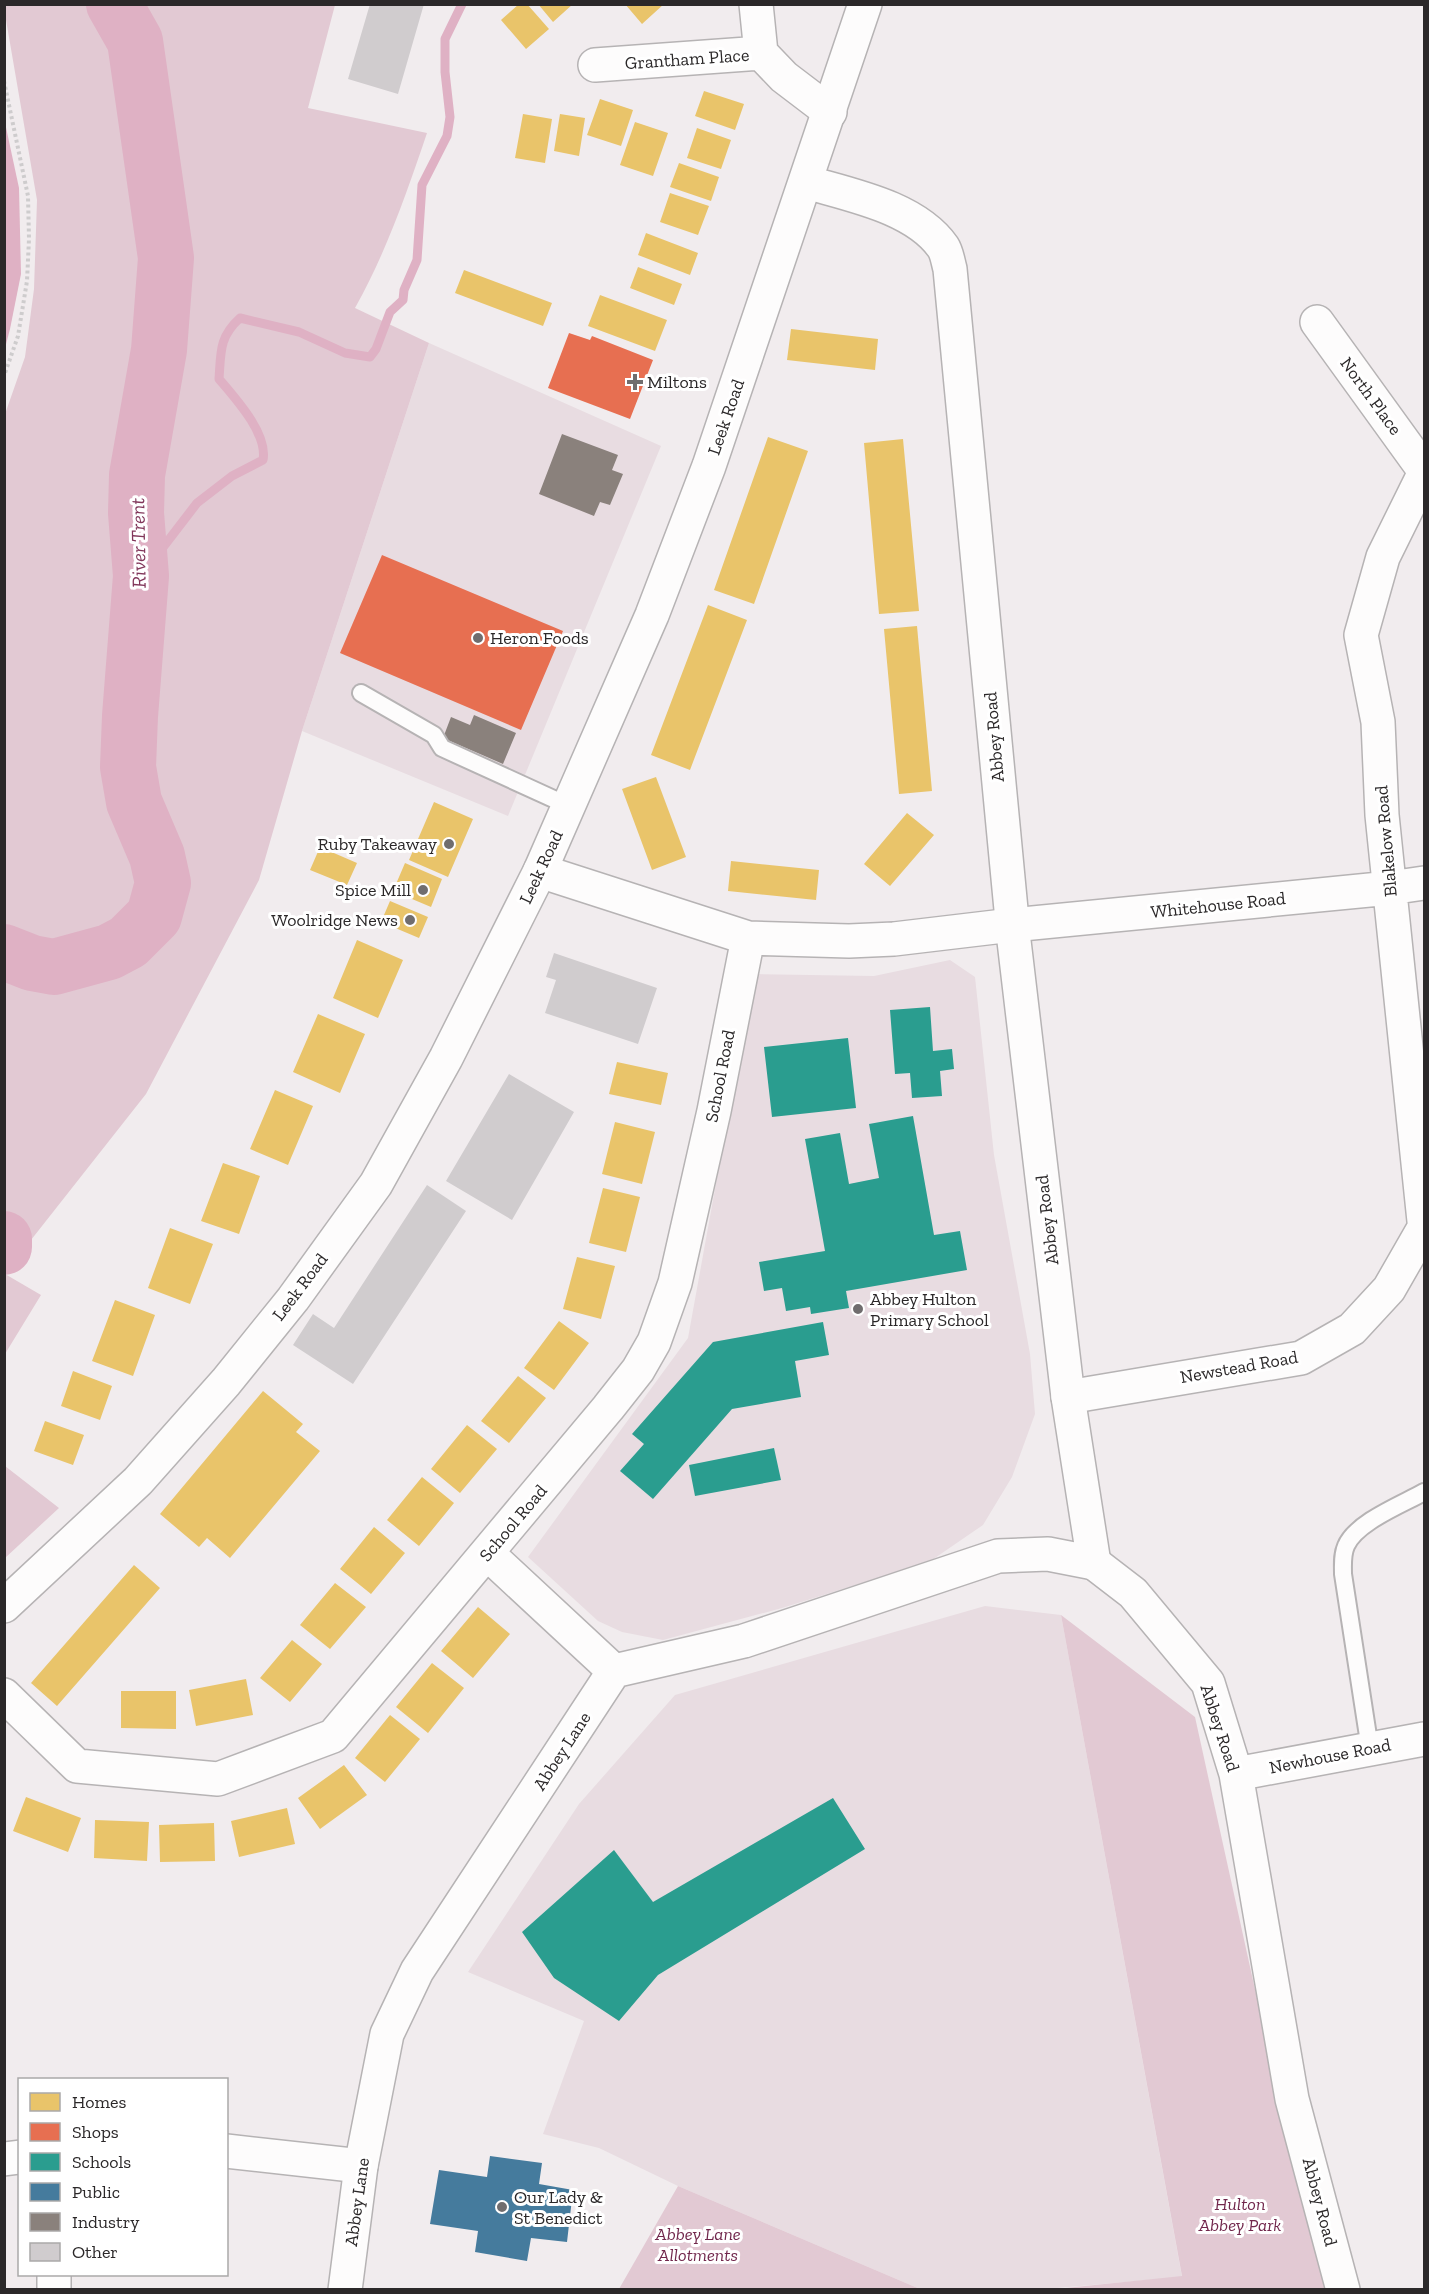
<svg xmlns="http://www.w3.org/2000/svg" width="1429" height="2294" font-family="'Zilla Slab',serif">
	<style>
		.built { fill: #e8dce1 }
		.green { fill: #e2c9d3 }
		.water { fill: #dfb1c4 }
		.homes { fill: #e9c46a }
		.shops { fill: #e76f51 }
		.schools { fill: #2a9d8f }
		.public { fill: #457b9d }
		.industry { fill: #8a817c }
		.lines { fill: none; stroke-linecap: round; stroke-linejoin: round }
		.stream { stroke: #dfb1c4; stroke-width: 9 }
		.river { stroke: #dfb1c4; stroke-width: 56 }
		.building { fill: #d0ccce }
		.lane-casing { stroke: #b6b3b4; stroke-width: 20 }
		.street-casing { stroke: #b6b3b4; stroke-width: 36 }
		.secondary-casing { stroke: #b6b3b4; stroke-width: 36 }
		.primary-casing { stroke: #b6b3b4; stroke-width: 36 }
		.path { stroke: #cecccd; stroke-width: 4; stroke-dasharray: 3 3; stroke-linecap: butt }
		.lane { stroke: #fdfcfc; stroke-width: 16 }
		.street { stroke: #fdfcfc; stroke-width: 33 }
		.secondary { stroke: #fdfcfc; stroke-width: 33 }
		.primary { stroke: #fdfcfc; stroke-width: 33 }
		.poi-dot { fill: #706d6e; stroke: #fff; stroke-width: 2 }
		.labels { text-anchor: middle; stroke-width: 6; stroke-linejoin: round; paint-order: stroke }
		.street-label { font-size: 18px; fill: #2b2829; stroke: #fff }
		.poi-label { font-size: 18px; fill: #2b2829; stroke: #fff; text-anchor: start }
		.park-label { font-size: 18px; font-style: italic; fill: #71274c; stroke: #fff }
		.water-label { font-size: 20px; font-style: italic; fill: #81365a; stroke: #fff }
	</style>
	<rect width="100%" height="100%" fill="#f1ecee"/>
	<!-- built -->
	<path class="built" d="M429,343L661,446L508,816L302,731Z
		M950,960L975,977L994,1155L1030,1354L1035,1414L1012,1477L983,1525L929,1562L782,1608L663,1640L622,1632L598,1621L528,1557L688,1338L754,974L874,976Z
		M985,1606L1061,1615L1182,2277L1046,2289H920L678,2186L599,2148L543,2134L584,2021L468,1972L579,1804L675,1695Z"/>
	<!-- green -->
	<path class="green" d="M5,4L335,5L308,108L427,133C407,192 386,253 355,308L429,343L302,731L259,880L146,1094L5,1273L4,417L25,357L34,289L37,200L5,14Z
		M5,1274L41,1295L5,1354Z
		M5,1466L59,1508L5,1558Z
		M1061,1615L1195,1717L1280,2103L1331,2289L1046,2290L1182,2276Z
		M678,2186L920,2289H619Z"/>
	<!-- water -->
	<path class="water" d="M4,118L19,188L21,274L10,329L5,348Z"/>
	<!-- homes -->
	<path class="homes" d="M519,4H527L549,29L526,49L501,20Z
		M538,4H573L553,22Z
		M625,4H664L642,24Z
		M704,91L744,104L735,130L695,116Z
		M600,99L633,110L621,146L587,135Z
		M523,114L552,119L545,163L515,158Z
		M560,114L585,118L579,156L554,151Z
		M635,122L668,133L653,176L620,165Z
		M697,128L731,140L721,169L687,158Z
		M679,163L719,177L711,201L670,187Z
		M670,193L709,206L698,235L660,222Z
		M646,233L698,253L690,275L638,255Z
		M638,267L682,284L674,305L630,288Z
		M464,270L552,303L543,326L455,293Z
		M600,295L667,320L655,351L588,326Z
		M791,329L878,339L875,370L787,360Z
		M768,437L808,451L754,604L714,590Z
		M903,439L919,611L879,614L864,443Z
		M708,605L747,620L690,770L651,755Z
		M917,626L932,791L899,794L884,629Z
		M656,777L686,857L652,870L622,789Z
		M434,802L473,819L448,877L409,860Z
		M907,813L934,835L890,886L864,864Z
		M320,847L357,863L347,885L310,870Z
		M731,861L819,870L816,900L728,891Z
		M405,863L442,879L431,907L393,891Z
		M390,901L428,917L419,938L381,922Z
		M357,940L403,960L378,1018L333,998Z
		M318,1014L365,1034L340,1093L293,1072Z
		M617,1062L668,1073L661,1105L609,1094Z
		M275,1090L313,1106L288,1165L250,1149Z
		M615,1122L655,1132L642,1184L602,1174Z
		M223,1163L260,1176L239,1234L201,1221Z
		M603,1188L640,1197L626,1252L589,1243Z
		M170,1228L213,1244L190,1304L148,1288Z
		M577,1257L615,1266L601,1319L563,1309Z
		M115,1300L155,1315L133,1376L92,1361Z
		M559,1321L589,1343L554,1390L524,1368Z
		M73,1371L112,1386L100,1420L61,1406Z
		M518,1376L546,1398L509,1443L481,1421Z
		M263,1391L303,1424L296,1432L320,1451L230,1558L207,1538L199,1547L160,1514Z
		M45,1421L84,1435L73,1465L34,1451Z
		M467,1425L497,1449L460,1493L431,1469Z
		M422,1477L454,1503L419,1546L387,1520Z
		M374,1527L405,1553L371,1594L340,1569Z
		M134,1565L160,1588L57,1706L31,1683Z
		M335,1583L366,1607L330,1649L300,1625Z
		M478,1607L510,1634L473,1678L441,1651Z
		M292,1640L322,1664L290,1702L260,1678Z
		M432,1663L464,1688L428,1733L396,1707Z
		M246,1679L253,1715L196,1726L189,1690Z
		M121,1691H176V1729L121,1728Z
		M390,1715L420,1739L385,1782L355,1758Z
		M344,1765L367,1795L320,1829L298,1798Z
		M26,1797L81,1818L68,1852L13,1831Z
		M287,1808L295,1844L239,1857L231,1821Z
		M95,1820L149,1822L147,1861L94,1858Z
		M214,1823L215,1861L160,1862L159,1825Z"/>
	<!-- shops -->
	<path class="shops" d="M569,333L590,340L592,336L653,360L630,419L548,388Z
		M382,555L563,631L521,730L340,653Z"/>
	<!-- schools -->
	<path class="schools" d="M930,1007L933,1051L952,1049L954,1069L940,1071L942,1096L912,1098L910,1073L895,1074L890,1010Z
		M848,1038L856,1108L772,1117L764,1047Z
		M913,1116L934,1235L960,1231L967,1270L846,1291L849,1308L811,1314L810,1307L786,1311L782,1288L764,1291L759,1262L825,1251L805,1139L840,1133L849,1184L879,1178L869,1124Z
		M823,1322L829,1355L795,1361L801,1397L732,1409L653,1499L620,1471L644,1444L632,1434L713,1342Z
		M774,1448L781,1480L695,1496L689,1465Z
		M833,1798L865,1849L658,1975L619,2021L554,1978L522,1932L614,1850L653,1902Z"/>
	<!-- public -->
	<path class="public" d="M490,2156L542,2163L539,2184L573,2190L567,2242L531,2238L527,2261L475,2252L478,2231L430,2224L439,2170L487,2177Z"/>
	<!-- industry -->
	<path class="industry" d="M562,434L618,455L612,470L623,474L610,505L600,502L594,516L539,494Z
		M474,715L516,733L503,764L443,738L451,717L470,725Z"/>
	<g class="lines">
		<!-- stream -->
		<path class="stream" d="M141,576L197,503L232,476L263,460C268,434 236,399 219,379C221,352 219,337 240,318L299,332L345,353L370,357L376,349L390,312L403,300L404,290L417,260L422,185L447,136L450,117L445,72V39L462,4"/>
		<!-- river -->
		<path class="river" d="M4,952L32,963L54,967L109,952L128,942L154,916L163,883L157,856L134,802L128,767L130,716L141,576L136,513L137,475L159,350L166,258L135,41L114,4
			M4,1239V1247"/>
	</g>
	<!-- building -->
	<path class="building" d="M370,4H424L398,94L348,79Z
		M554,953L657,988L638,1044L545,1013L556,980L546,977Z
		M509,1074L574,1112L512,1220L446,1181Z
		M427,1185L466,1211L353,1384L293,1345L313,1314L334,1328Z"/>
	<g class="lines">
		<!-- lane casing -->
		<g class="lane-casing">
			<path id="lane" d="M361,693L434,735L442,748L569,806
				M1370,1749L1343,1574C1343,1564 1342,1555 1346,1546C1356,1522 1403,1504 1424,1492"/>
		</g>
		<!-- street casing -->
		<g class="street-casing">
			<path id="street" d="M756,4L761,53
				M595,65L761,53L784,77L830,112
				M1317,322L1424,470
				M1424,474L1383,557L1361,635L1378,722L1382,815L1424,1221
				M540,871L748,938L849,941L894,939L1012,925L1390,888L1424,883
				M1068,1397L1301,1358L1352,1329L1389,1289L1424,1228
				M488,1554L614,1671
				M1094,1563L1133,1593L1208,1683L1236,1774L1292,2099L1343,2290
				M4,1695L77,1766L218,1779L333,1736L608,1408L638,1370L654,1342L675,1283L714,1111L748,938
				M1236,1774L1424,1739
				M226,2151L361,2166
				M4,2159L20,2157
				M54,2274V2290"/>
		</g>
		<!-- secondary casing -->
		<g class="secondary-casing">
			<path id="secondary" d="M345,2290L361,2166L387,2034L417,1971L614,1671L744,1641L998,1556L1048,1554L1094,1563L1068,1397L1014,941L950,269C948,262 947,253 943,247C915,207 850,195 806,182"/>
		</g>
		<!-- primary casing -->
		<g class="primary-casing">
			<path id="primary" d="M4,1606L138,1481L226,1382L293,1299L376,1184L446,1058L540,871L652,615L709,466L865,4"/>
		</g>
		<!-- path -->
		<path class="path" d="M4,81L28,196L29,239L27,281L18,336L4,376"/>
		<!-- lane -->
		<use href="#lane" class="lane"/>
		<!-- street -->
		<use href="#street" class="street"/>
		<!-- secondary -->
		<use href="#secondary" class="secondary"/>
		<!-- primary -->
		<use href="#primary" class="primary"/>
	</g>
	<!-- markers -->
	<g class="poi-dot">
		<path d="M632 373h6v6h6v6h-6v6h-6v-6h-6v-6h6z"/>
		<circle cx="478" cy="638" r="6"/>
		<circle cx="449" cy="844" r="6"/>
		<circle cx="423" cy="890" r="6"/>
		<circle cx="410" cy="920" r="6"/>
		<circle cx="858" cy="1309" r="6"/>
		<circle cx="502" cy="2207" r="6"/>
	</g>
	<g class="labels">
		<!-- street labels -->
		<g class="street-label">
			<text transform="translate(687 59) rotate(-4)" y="6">Grantham Place</text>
			<text transform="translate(1371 396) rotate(54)" y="6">North Place</text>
			<text transform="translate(726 417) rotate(-71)" y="6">Leek Road</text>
			<text transform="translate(994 737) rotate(-95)" y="6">Abbey Road</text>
			<text transform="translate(1386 841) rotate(-95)" y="6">Blakelow Road</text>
			<text transform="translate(541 867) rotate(-65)" y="6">Leek Road</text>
			<text transform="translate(1218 905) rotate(-6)" y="6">Whitehouse Road</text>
			<text transform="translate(720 1076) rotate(-79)" y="6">School Road</text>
			<text transform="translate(1047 1220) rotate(-97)" y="6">Abbey Road</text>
			<text transform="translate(300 1287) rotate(-53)" y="6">Leek Road</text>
			<text transform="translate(1239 1367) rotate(-10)" y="6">Newstead Road</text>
			<text transform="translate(513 1523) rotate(-50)" y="6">School Road</text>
			<text transform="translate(1220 1728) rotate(72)" y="6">Abbey Road</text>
			<text transform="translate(562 1751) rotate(-57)" y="6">Abbey Lane</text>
			<text transform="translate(1330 1756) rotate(-11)" y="6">Newhouse Road</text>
			<text transform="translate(357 2202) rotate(-82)" y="6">Abbey Lane</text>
			<text transform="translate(1320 2202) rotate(75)" y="6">Abbey Road</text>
		</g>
		<!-- poi labels -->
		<g class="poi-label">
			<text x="647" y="388">Miltons</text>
			<text x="490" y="644">Heron Foods</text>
			<text x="437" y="850" text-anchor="end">Ruby Takeaway</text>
			<text x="411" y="896" text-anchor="end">Spice Mill</text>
			<text x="398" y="926" text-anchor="end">Woolridge News</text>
			<text x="870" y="1305">Abbey Hulton<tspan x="870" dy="21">Primary School</tspan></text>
			<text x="514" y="2203">Our Lady &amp;<tspan x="514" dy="21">St Benedict</tspan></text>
		</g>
		<!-- park labels -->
		<g class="park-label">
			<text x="1240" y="2210">Hulton<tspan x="1240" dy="21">Abbey Park</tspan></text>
			<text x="698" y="2240">Abbey Lane<tspan x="698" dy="21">Allotments</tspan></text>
		</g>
		<!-- water labels -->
		<g class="water-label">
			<text transform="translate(138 543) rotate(-91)" y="7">River Trent</text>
		</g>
	</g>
	<!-- border -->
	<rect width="1429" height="2294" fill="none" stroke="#2b2829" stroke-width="12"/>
	<!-- legend -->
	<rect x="18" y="2078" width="210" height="198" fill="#ffffff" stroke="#aaa9a9" stroke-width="1.5"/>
	<rect x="30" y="2093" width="30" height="18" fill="#e9c46a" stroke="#aaa9a9" stroke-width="1.5"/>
	<text x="72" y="2108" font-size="18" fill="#2b2829">Homes</text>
	<rect x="30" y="2123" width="30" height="18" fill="#e76f51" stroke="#aaa9a9" stroke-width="1.5"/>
	<text x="72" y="2138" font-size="18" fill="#2b2829">Shops</text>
	<rect x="30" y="2153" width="30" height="18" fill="#2a9d8f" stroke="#aaa9a9" stroke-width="1.5"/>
	<text x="72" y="2168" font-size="18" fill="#2b2829">Schools</text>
	<rect x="30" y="2183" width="30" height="18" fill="#457b9d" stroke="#aaa9a9" stroke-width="1.5"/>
	<text x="72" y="2198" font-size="18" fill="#2b2829">Public</text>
	<rect x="30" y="2213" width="30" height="18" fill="#8a817c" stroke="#aaa9a9" stroke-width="1.5"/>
	<text x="72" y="2228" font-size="18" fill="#2b2829">Industry</text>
	<rect x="30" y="2243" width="30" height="18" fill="#d0ccce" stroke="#aaa9a9" stroke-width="1.5"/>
	<text x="72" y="2258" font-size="18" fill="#2b2829">Other</text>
</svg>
